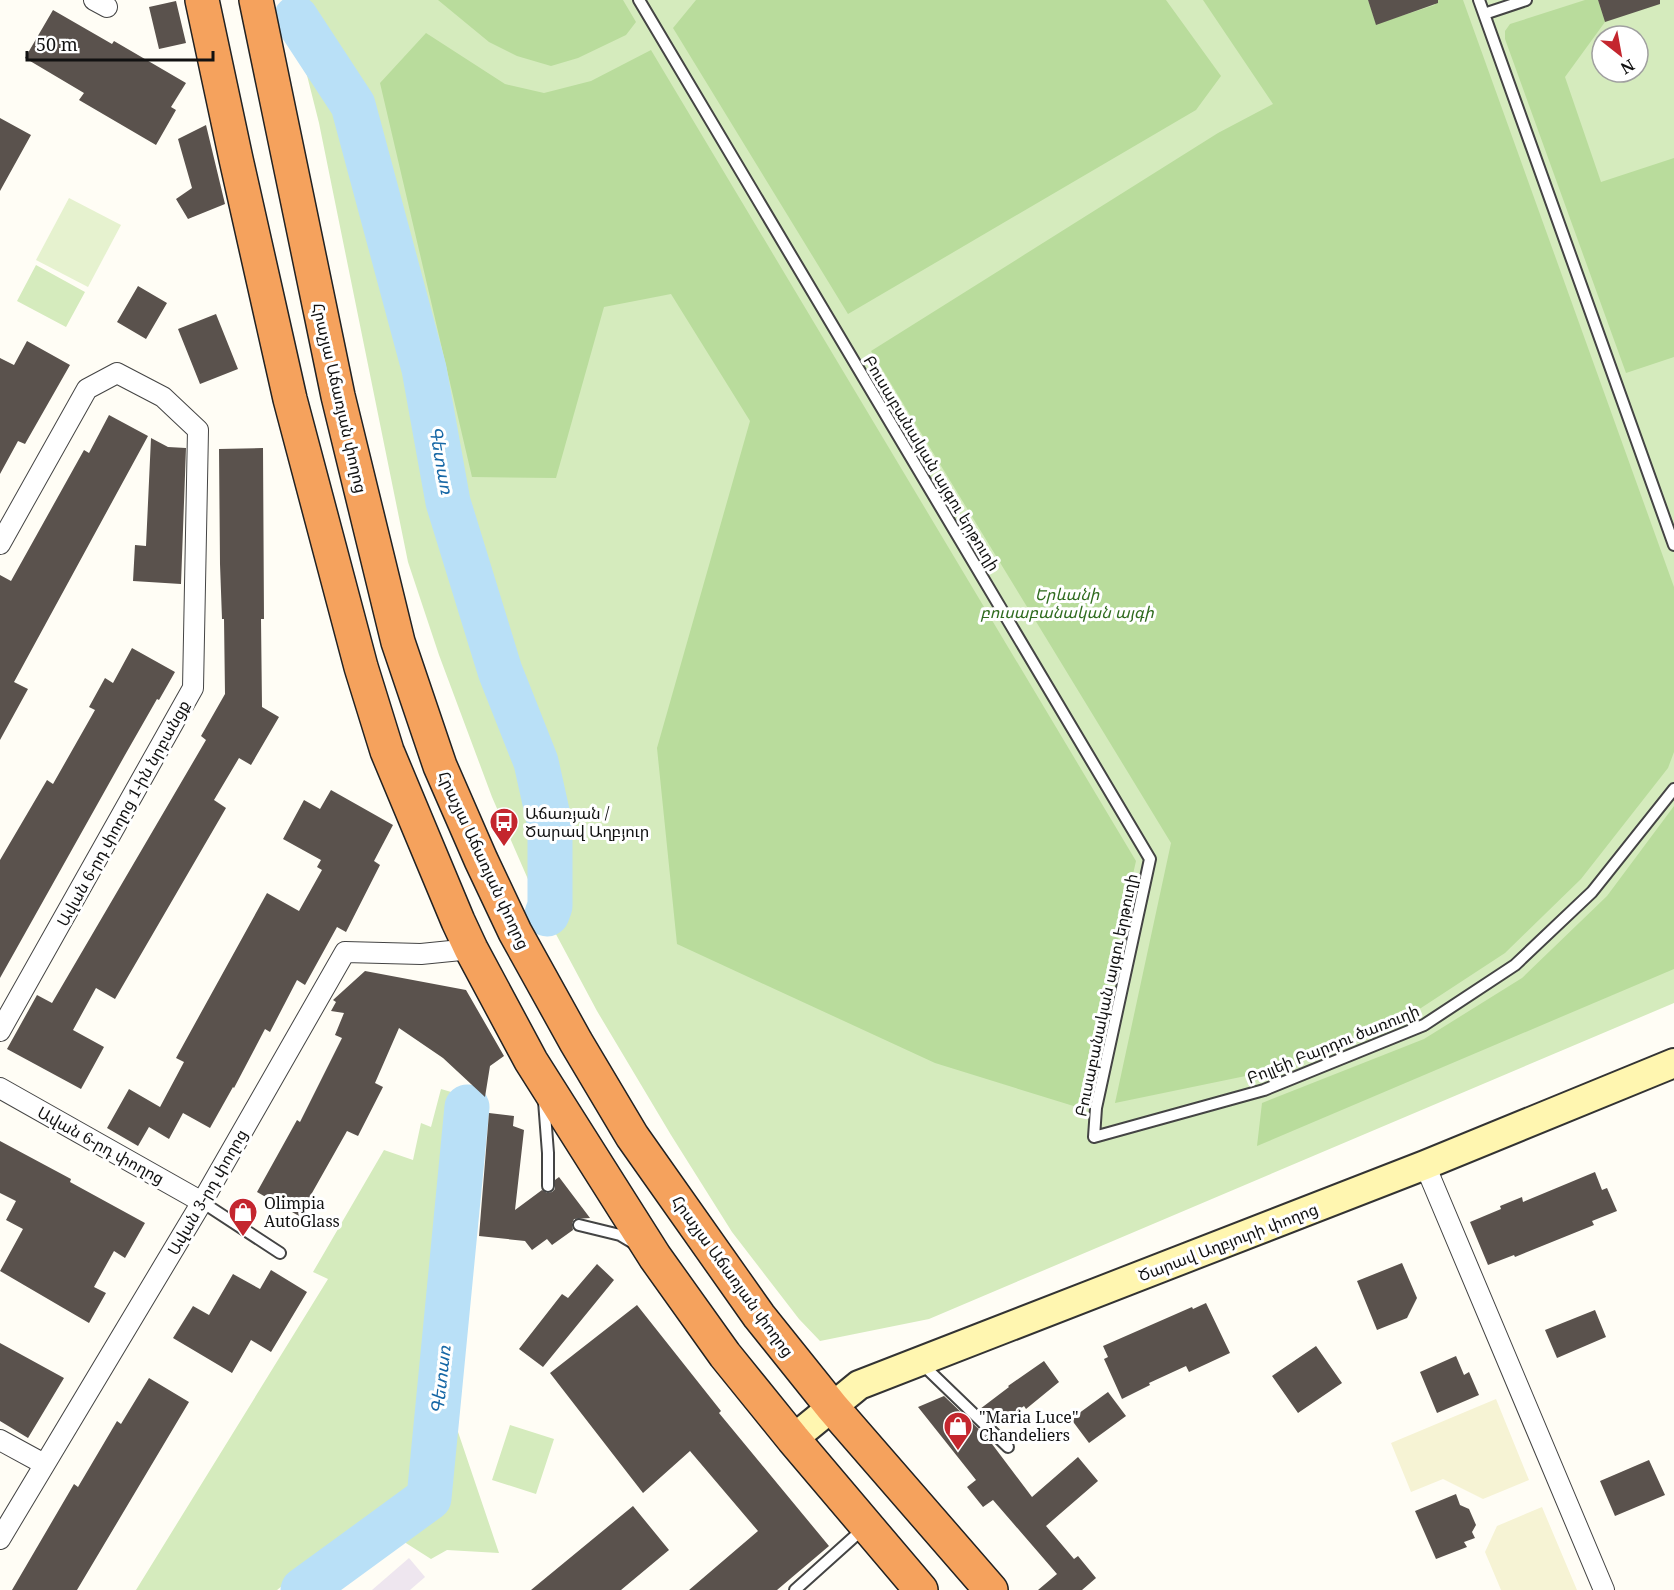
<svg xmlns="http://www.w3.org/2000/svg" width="1674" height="1590" font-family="'Noto Serif','Noto Sans Armenian',serif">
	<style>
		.industrial { fill: #eee6ef }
		.farmland { fill: #f6f3d4 }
		.green { fill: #d5ebbd; fill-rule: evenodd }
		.forest { fill: #b9dc9c }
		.pitch { fill: #e6f2cf }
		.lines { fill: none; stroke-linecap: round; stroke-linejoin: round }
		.river { stroke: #b9e0f7; stroke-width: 45 }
		.building { fill: #5a524d }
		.lane-casing { stroke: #444; stroke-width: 14 }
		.street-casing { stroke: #444; stroke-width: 22 }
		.secondary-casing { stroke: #333; stroke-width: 32 }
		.highway-casing { stroke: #222; stroke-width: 36 }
		.lane { stroke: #fff; stroke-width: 10 }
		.street { stroke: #fff; stroke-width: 20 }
		.secondary { stroke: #fff6b0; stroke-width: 28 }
		.highway { stroke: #f5a25d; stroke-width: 33 }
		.labels { text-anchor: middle; stroke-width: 6; stroke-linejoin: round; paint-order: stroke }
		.street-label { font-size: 16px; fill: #111; stroke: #fff }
		.park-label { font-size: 16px; font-style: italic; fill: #2f6b1f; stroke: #fff }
		.poi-label { font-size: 16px; fill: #111; stroke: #fff; text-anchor: start }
		.water-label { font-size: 18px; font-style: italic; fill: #1768a6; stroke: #fff }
	</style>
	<rect width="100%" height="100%" fill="#fffdf5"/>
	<!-- industrial -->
	<path class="industrial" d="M409,1558L425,1577L410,1590H372Z"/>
	<!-- farmland -->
	<path class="farmland" d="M1496,1399L1529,1480L1483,1499L1443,1479L1411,1492L1391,1443Z
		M1542,1507L1577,1590H1501L1485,1552L1497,1526Z"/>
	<!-- green -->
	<path class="green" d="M288,0H1674V1003L929,1319L820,1341L799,1319L732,1232L671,1135L597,1011L534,893L492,797L439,655L408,562L319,123ZM1602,36H1638V72H1602Z
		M36,265L85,292L66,327L17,301Z
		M441,1089L482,1101L450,1404L456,1426L499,1553L447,1550L431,1559L376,1524L344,1541L308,1565L277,1590H136L328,1279L313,1272L384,1150L413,1160L421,1123L431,1127Z
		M510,1425L554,1439L536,1494L492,1480Z"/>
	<!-- forest -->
	<path class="forest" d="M438,0H623L636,22L626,35L578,58L551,66L517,56L489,42Z
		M696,0H1166L1221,76L1196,110L848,314L673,28Z
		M1203,0H1368L1376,24L1435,5L1434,0H1463L1674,587V752L1668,768L1581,879L1505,953L1421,1008L1265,1072L1115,1103L1171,843L871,351L1218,133L1273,104Z
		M1585,0H1598L1605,22L1565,77L1601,182L1674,158V357L1626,373L1505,39V31L1510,24Z
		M426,33L505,84L544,93L591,81L651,50L1136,861L1080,1108L935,1063L677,944L657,748L750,421L671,294L604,307L556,478L472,477L380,83Z
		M1674,806V969L1257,1146L1262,1103L1424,1039L1522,978L1607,896Z"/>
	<!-- pitch -->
	<path class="pitch" d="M69,198L121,225L88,287L36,260Z"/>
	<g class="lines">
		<!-- river -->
		<path class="river" d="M296,18L353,105L424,369L448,502L500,671L536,762L550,825V906L547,914
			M303,1590L429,1498L467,1107"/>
	</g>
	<!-- building -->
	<path class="building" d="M1368,0H1438V3L1376,25Z
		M1598,0H1660V4L1605,22Z
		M176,1L186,43L159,49L149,7Z
		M53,10L112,44L114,41L186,83L171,107L176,110L156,145L79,100L84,93L25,58Z
		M0,118L31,135L0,191Z
		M206,125L225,204L188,219L176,199L192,188L178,139Z
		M138,286L167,303L146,339L117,322Z
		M216,314L238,369L200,384L178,329Z
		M27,341L70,365L25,444L18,441L0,474V358L14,365Z
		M109,415L148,436L14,682L28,689L0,740V575L11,581L84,450L89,453Z
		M151,438L168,447L186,448L181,584L133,581L135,545L146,546Z
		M263,448L264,619H261L262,707L279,717L251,765L239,758L214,800L226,808L115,999L96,988L73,1030L104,1047L81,1089L7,1049L37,995L52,1003L206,740L201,736L225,694L224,619H222L220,564L219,449Z
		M132,648L175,672L159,700L157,699L125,755L0,978V860L47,780L53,784L95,710L89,707L105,678L113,683Z
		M331,790L393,825L374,861L380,865L346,932L337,927L305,985L297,980L270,1032L265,1029L234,1088L233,1087L210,1128L183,1113L169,1139L149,1127L138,1146L107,1128L129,1089L160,1107L184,1062L176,1058L267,893L299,911L322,870L317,867L321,860L283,839L304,800L320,809Z
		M365,971L466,990L504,1056L490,1066L485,1097L443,1058L399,1028L375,1083L383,1087L358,1136L347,1131L299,1216L257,1192L297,1120L300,1122L342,1038L335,1035L344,1013L331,1011L336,1002L333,1000Z
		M489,1113L514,1116L513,1126L524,1130L515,1210L542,1190L547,1193L552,1192L555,1189V1180L559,1177L590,1218L574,1219L572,1224L573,1230L552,1245L547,1239L532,1250L525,1241L479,1236Z
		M0,1141L71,1179L70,1182L145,1223L125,1258L114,1251L94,1287L106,1293L89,1323L0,1271L23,1229L6,1220L16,1201L0,1193Z
		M1595,1172L1602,1190L1607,1188L1617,1211L1592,1221L1594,1225L1515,1257L1514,1255L1488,1265L1470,1222L1501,1209L1500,1206L1522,1197L1523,1202Z
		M1402,1263L1417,1298L1407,1318L1377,1330L1357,1281Z
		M597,1264L614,1280L543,1367L519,1349L562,1294L568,1298Z
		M271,1270L307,1292L271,1352L251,1340L232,1373L173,1338L193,1306L209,1315L233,1274L260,1289Z
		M1206,1303L1230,1353L1189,1372L1186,1366L1149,1383L1150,1385L1122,1399L1104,1359L1108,1357L1103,1346L1192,1307L1193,1309Z
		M637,1305L721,1411L719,1413L829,1546L777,1590H689L758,1531L690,1451L643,1493L550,1373Z
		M1595,1310L1606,1337L1557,1358L1545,1330Z
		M0,1343L64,1378L28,1438L0,1421Z
		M1316,1346L1342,1383L1298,1413L1272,1376Z
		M1456,1356L1464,1375L1469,1372L1479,1395L1437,1413L1420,1372Z
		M1044,1361L1059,1382L1026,1409L1024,1406L997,1426L980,1409L1009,1387L1008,1386Z
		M149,1378L189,1402L77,1590H12L74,1484L78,1487L117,1421L121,1424Z
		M1108,1392L1126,1416L1089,1443L1071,1419Z
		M944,1396L986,1436L1032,1497L1078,1457L1098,1481L1046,1526L1074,1559L1078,1556L1096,1578L1082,1590H1038L1057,1574L993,1500L983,1507L967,1487L976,1480L918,1407Z
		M1649,1460L1665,1495L1615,1516L1600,1481Z
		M1456,1494L1460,1505L1469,1509L1476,1525L1472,1532L1475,1538L1464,1542L1467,1547L1436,1559L1415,1511Z
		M633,1506L669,1550L621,1590H531Z"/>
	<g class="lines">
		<!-- lane casing -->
		<g class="lane-casing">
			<path id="lane" d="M639,0L1150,859L1096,1108L1094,1137L1264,1090L1424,1025L1515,965L1592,892L1674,789
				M1479,0L1674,545
				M1484,14L1526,0
				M544,1101L548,1153V1186
				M202,1202L280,1253
				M579,1225L620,1235L635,1244
				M922,1364L1008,1447
				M795,1590L864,1528"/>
		</g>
		<!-- street casing -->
		<g class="street-casing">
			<path id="street" d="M94,0L107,7
				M0,544L87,389L117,373L163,397L198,430L193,688L0,1031
				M0,1088L202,1202
				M1425,1165L1604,1590
				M0,1440L44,1464
				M0,1539L202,1202L345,952L421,954L471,949"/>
		</g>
		<!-- secondary casing -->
		<g class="secondary-casing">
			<path id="secondary" d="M793,1439L859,1385L1425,1165L1674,1063"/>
		</g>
		<!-- highway casing -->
		<g class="highway-casing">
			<path id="highway" d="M202,0L236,159L290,399L361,667L387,751L458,921L471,949L531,1061L655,1257L725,1355L793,1439L921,1590
				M256,0L338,396L398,642L440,766L481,860L515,932L576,1042L632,1136L759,1316L832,1407L991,1590"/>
		</g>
		<!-- lane -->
		<use href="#lane" class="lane"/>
		<!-- street -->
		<use href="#street" class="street"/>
		<!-- secondary -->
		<use href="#secondary" class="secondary"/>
		<!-- highway -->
		<use href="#highway" class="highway"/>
	</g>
	<!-- icons -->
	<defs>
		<g id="bus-pin" transform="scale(1.5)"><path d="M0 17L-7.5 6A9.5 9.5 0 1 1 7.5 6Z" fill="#c4262e" stroke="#fff"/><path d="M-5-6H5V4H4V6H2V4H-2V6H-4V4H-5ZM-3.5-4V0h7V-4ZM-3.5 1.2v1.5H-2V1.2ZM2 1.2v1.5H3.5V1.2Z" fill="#fff"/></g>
		<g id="shop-pin" transform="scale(1.5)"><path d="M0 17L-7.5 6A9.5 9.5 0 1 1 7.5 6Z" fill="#c4262e" stroke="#fff"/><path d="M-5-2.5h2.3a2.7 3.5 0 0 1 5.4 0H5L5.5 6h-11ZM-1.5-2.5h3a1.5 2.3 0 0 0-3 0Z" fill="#fff"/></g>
	</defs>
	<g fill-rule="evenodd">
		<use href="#bus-pin" x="504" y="822"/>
		<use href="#shop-pin" x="243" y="1212"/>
		<use href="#shop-pin" x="958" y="1426"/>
	</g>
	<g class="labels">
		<!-- street labels -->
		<g class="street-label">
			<text transform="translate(340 398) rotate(77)" y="6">Հրաչյա Աճառյան փողոց</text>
			<text transform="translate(932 463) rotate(59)" y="6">Բուսաբանական այգու երթուղի</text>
			<text transform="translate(123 813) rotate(-61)" y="6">Ավան 6-րդ փողոց 1-ին նրբանցք</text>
			<text transform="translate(484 860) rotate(65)" y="6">Հրաչյա Աճառյան փողոց</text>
			<text transform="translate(1106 995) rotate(-78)" y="6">Բուսաբանական այգու երթուղի</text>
			<text transform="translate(1333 1044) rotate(-22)" y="6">Բոլլեի Բարդու ծառուղի</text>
			<text transform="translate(101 1145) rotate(29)" y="6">Ավան 6-րդ փողոց</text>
			<text transform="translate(207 1192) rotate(-60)" y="6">Ավան 3-րդ փողոց</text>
			<text transform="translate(1228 1242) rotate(-21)" y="6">Ծարավ Աղբյուրի փողոց</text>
			<text transform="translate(733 1276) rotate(54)" y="6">Հրաչյա Աճառյան փողոց</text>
		</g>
		<!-- park labels -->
		<g class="park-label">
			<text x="1067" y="600">Երևանի<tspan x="1067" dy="18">բուսաբանական այգի</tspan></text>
		</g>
		<!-- poi labels -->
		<g class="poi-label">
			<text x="525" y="819">Աճառյան /<tspan x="525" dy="18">Ծարավ Աղբյուր</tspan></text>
			<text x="264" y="1209">Olimpia<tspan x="264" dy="18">AutoGlass</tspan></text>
			<text x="979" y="1423">"Maria Luce"<tspan x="979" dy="18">Chandeliers</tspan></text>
		</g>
		<!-- water labels -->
		<g class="water-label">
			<text transform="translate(441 460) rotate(80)" y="6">Գետառ</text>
			<text transform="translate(441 1380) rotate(-84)" y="6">Գետառ</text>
		</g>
	</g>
	<!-- north arrow -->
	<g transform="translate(1620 54) rotate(149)"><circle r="28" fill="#ffffff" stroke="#a0a0a0" stroke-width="1.5"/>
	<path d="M0-4.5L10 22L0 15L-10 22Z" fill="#c4262e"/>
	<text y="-9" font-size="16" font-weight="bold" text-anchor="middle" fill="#111111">N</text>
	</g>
	<!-- scale -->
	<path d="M27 51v9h186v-9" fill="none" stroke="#111111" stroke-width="3"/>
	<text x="36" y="51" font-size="18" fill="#111111" stroke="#ffffff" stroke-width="4.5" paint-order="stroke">50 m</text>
</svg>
